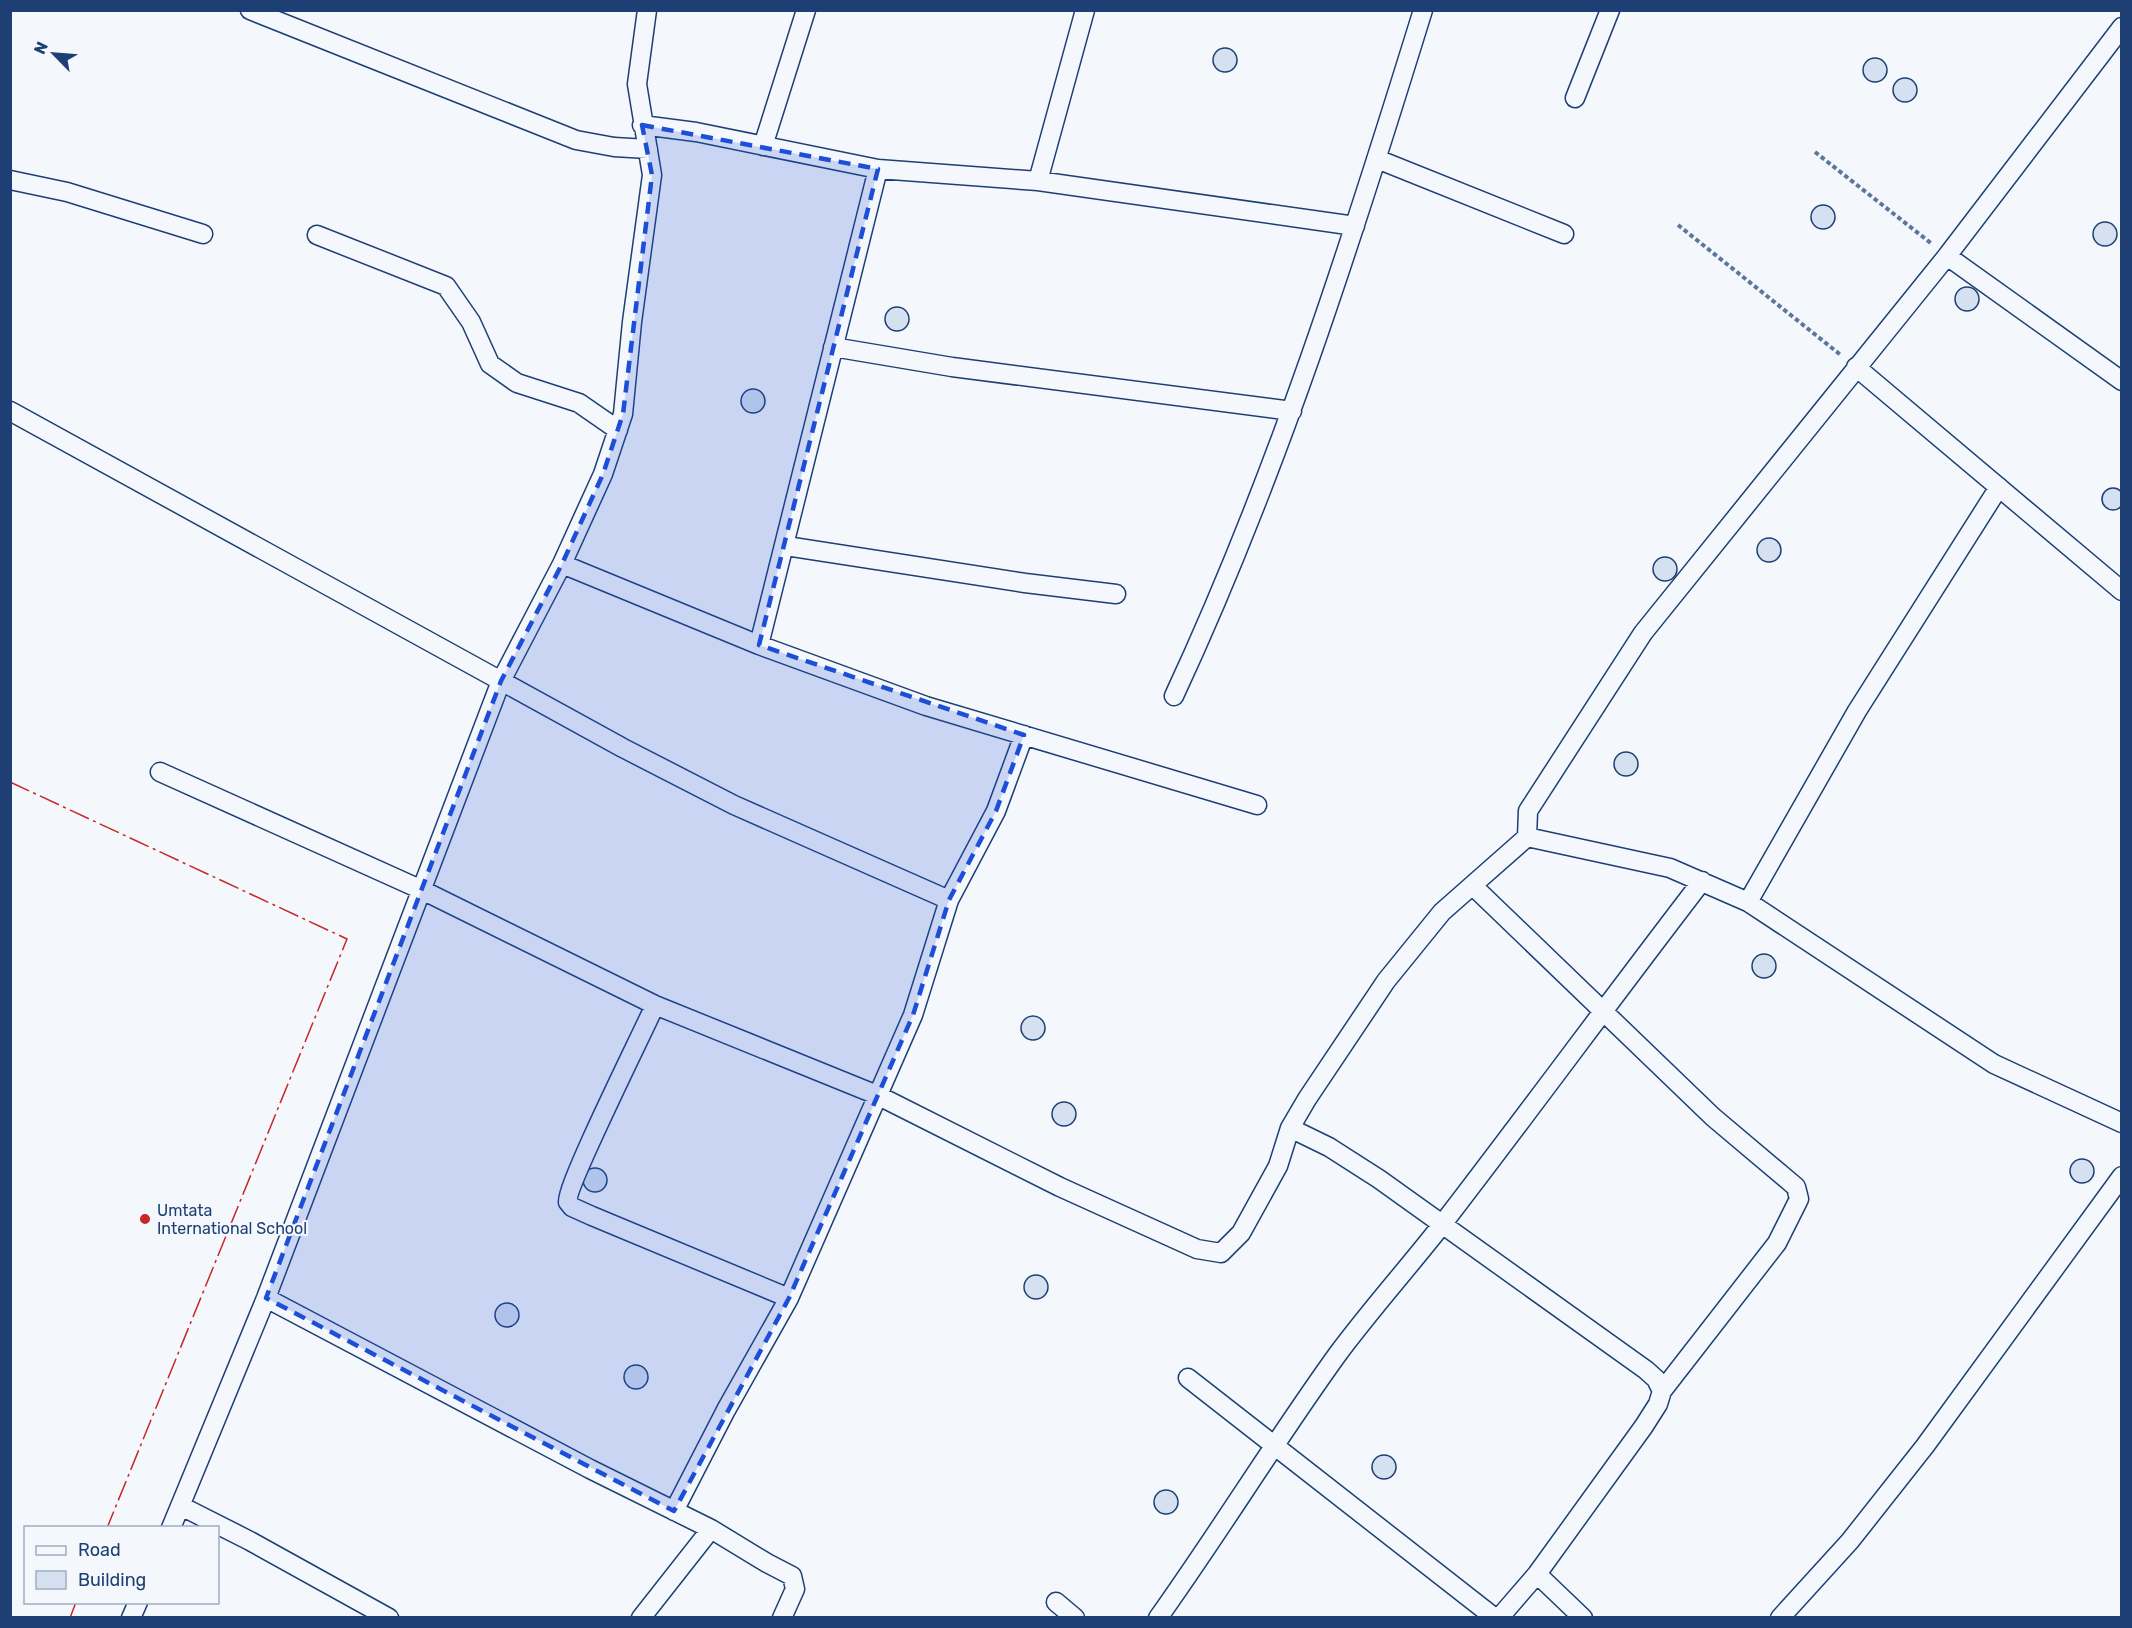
<svg xmlns="http://www.w3.org/2000/svg" width="2132" height="1628" font-family="Rubik,sans-serif">
	<style>
		.building { fill: #d5e0f0; stroke: #1d3f73; stroke-width: 1.5 }
		.lines { fill: none; stroke-linecap: round; stroke-linejoin: round }
		.minor-casing { stroke: #1d3f73; stroke-width: 21 }
		.path { stroke: #5e769c; stroke-width: 4; stroke-dasharray: 4.5 3; stroke-linecap: butt }
		.minor { stroke: #f4f7fb; stroke-width: 18 }
		.power { stroke: #c62828; stroke-width: 1.5; stroke-dasharray: 21 4.5 3 4.5; stroke-linecap: butt }
		.marked { fill: #1d4ed8; fill-opacity: 0.2; stroke: #1d4ed8; stroke-width: 4.5; stroke-dasharray: 12 8; stroke-linejoin: round }
		.poi-dot { fill: #c62828; stroke: #f4f7fb; stroke-width: 2 }
		.labels { text-anchor: middle; stroke-width: 4.5; stroke-linejoin: round; paint-order: stroke }
		.poi-label { font-size: 16px; fill: #1d3f73; stroke: #f4f7fb; text-anchor: start }
	</style>
	<rect width="100%" height="100%" fill="#f4f7fb"/>
	<!-- building -->
	<path class="building" d="M1213 60a12 12 0 1 1 24 0a12 12 0 1 1-24 0Z
		M1863 70a12 12 0 1 1 24 0a12 12 0 1 1-24 0Z
		M1893 90a12 12 0 1 1 24 0a12 12 0 1 1-24 0Z
		M1811 217a12 12 0 1 1 24 0a12 12 0 1 1-24 0Z
		M2093 234a12 12 0 1 1 24 0a12 12 0 1 1-24 0Z
		M1955 299a12 12 0 1 1 24 0a12 12 0 1 1-24 0Z
		M885 319a12 12 0 1 1 24 0a12 12 0 1 1-24 0Z
		M741 401a12 12 0 1 1 24 0a12 12 0 1 1-24 0Z
		M2102 499a11 11 0 1 1 22 0a11 11 0 1 1-22 0Z
		M1757 550a12 12 0 1 1 24 0a12 12 0 1 1-24 0Z
		M1653 569a12 12 0 1 1 24 0a12 12 0 1 1-24 0Z
		M1614 764a12 12 0 1 1 24 0a12 12 0 1 1-24 0Z
		M1752 966a12 12 0 1 1 24 0a12 12 0 1 1-24 0Z
		M1021 1028a12 12 0 1 1 24 0a12 12 0 1 1-24 0Z
		M1052 1114a12 12 0 1 1 24 0a12 12 0 1 1-24 0Z
		M2070 1171a12 12 0 1 1 24 0a12 12 0 1 1-24 0Z
		M583 1180a12 12 0 1 1 24 0a12 12 0 1 1-24 0Z
		M1024 1287a12 12 0 1 1 24 0a12 12 0 1 1-24 0Z
		M495 1315a12 12 0 1 1 24 0a12 12 0 1 1-24 0Z
		M624 1377a12 12 0 1 1 24 0a12 12 0 1 1-24 0Z
		M1372 1467a12 12 0 1 1 24 0a12 12 0 1 1-24 0Z
		M1154 1502a12 12 0 1 1 24 0a12 12 0 1 1-24 0Z"/>
	<g class="lines">
		<!-- minor casing -->
		<g class="minor-casing">
			<path id="minor" d="M250,10L576,140L614,147L648,149
				M1575,98L1610,10
				M642,125L696,132L878,169L1038,181L1355,226
				M763,146L806,10
				M1377,159L1564,234
				M10,180L67,192L203,234
				M1038,181L1085,10
				M317,235L446,286L471,322L490,364L517,383L579,403L618,430
				M1947,256L2122,381
				M833,347L952,367L1292,411
				M1856,367L2122,591
				M10,411L623,748L734,805L949,900
				M786,546L1025,583L1116,594
				M562,564L759,645L926,706L1257,805
				M759,645L878,169
				M1174,696C1277,475 1351,243 1423,10
				M160,772L422,890L655,1005L877,1095L1060,1187L1197,1249L1221,1253L1241,1233L1278,1166L1290,1128L1307,1099L1386,981L1442,912L1527,837L1528,811L1643,633L1947,256L2122,27
				M1527,837L1670,868L1748,902L1994,1064L2122,1123
				M1473,886L1713,1117L1796,1187L1799,1199L1777,1243L1662,1391L1658,1404L1644,1426L1537,1574L1499,1618
				M1748,902L1857,711L1999,487
				M655,1005C644,1030 565,1188 568,1202L572,1207L592,1216L789,1298
				M1290,1128L1329,1147L1379,1179L1646,1370L1656,1379L1662,1391
				M266,1298L590,1469L711,1529L767,1563L792,1576L795,1589L782,1618
				M1188,1378L1495,1618
				M181,1506L250,1541L389,1618
				M674,1511L726,1410L789,1298L913,1015L949,900L996,811L1024,735
				M171,1528L266,1298L501,681L562,564L603,474L623,414L632,322L652,175L637,84L647,10
				M1537,1574L1583,1618
				M1056,1602L1075,1618
				M131,1618L138,1602
				M641,1618L711,1529
				M1158,1618C1220,1531 1275,1441 1337,1355C1371,1309 1409,1267 1444,1222C1531,1109 1615,994 1702,881
				M1780,1618L1850,1541L1925,1446L2122,1176"/>
		</g>
		<!-- path -->
		<path class="path" d="M1815,152L1932,244
			M1678,225L1842,356"/>
		<!-- minor -->
		<use href="#minor" class="minor"/>
		<!-- power -->
		<path class="power" d="M10,782L347,939L107,1528
			M70,1618L76,1602"/>
	</g>
	<!-- marked area -->
	<path class="marked" d="M642,125L878,169L759,645L1024,735L996,811L949,900L913,1015L789,1298L674,1511L266,1298L501,681L562,564L603,474L623,414L652,175Z"/>
	<!-- markers -->
	<circle class="poi-dot" cx="145" cy="1219" r="6"/>
	<g class="labels">
		<!-- poi labels -->
		<g class="poi-label">
			<text x="157" y="1216">Umtata<tspan x="157" dy="18">International School</tspan></text>
		</g>
	</g>
	<!-- border -->
	<rect width="2132" height="1628" fill="none" stroke="#1d3f73" stroke-width="24"/>
	<!-- legend -->
	<rect x="24" y="1526" width="195" height="78" fill="#f4f7fb" stroke="#9eadc5" stroke-width="1.5"/>
	<rect x="36" y="1546" width="30" height="9" fill="#f4f7fb" stroke="#9eadc5" stroke-width="1.5"/>
	<text x="78" y="1556" font-size="18" fill="#1d3f73">Road</text>
	<rect x="36" y="1571" width="30" height="18" fill="#d5e0f0" stroke="#9eadc5" stroke-width="1.5"/>
	<text x="78" y="1586" font-size="18" fill="#1d3f73">Building</text>
	<!-- north arrow -->
	<g transform="translate(54 54) rotate(295)" stroke="#f4f7fb" stroke-width="4.5" paint-order="stroke">
	<path d="M0-4.5L10 22L0 15L-10 22Z" fill="#1d3f73"/>
	<text y="-9" font-size="16" font-weight="bold" text-anchor="middle" fill="#1d3f73">N</text>
	</g>
</svg>
